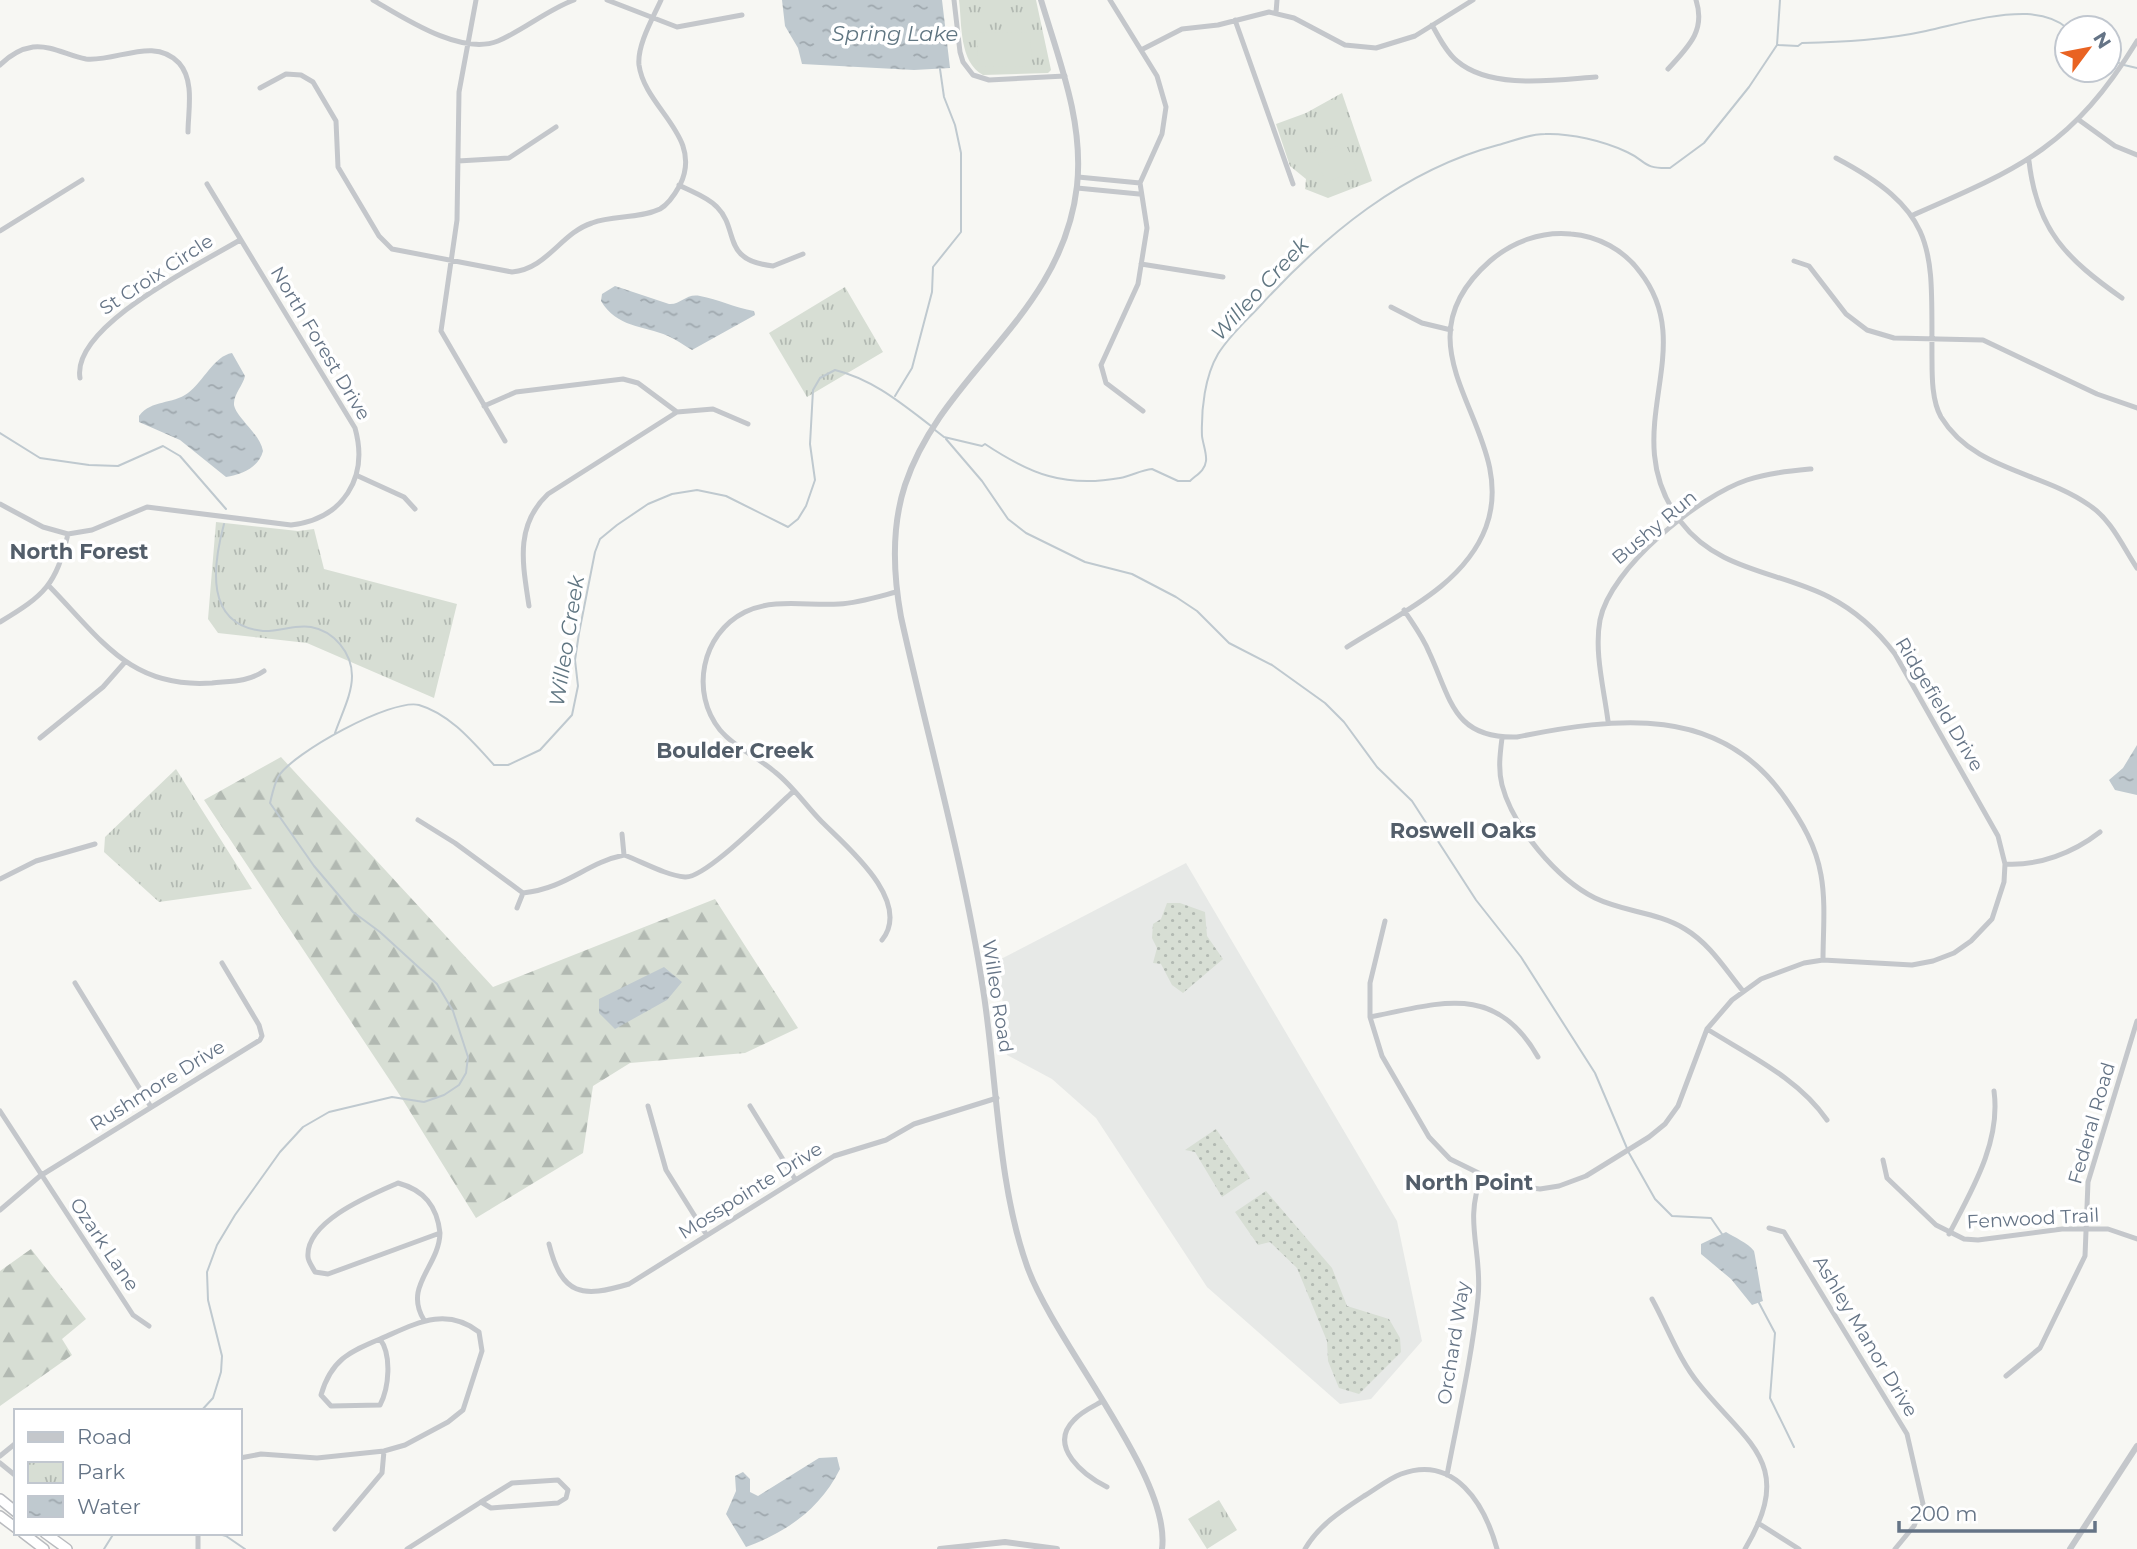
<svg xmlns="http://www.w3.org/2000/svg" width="2137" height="1549" font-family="Montserrat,sans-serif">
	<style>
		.built { fill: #e7e9e7 }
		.grass { fill: url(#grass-dots) }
		.forest { fill: url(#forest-firs) }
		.park { fill: url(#park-tufts) }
		.pitch { fill: #d7ded4 }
		.water { fill: url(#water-ripples) }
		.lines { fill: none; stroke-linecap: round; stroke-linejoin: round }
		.stream { stroke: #bfc9cf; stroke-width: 2 }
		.trunk-casing { stroke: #b9bbbf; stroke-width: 12 }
		.minor { stroke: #c4c7cb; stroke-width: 5 }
		.tertiary { stroke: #c4c7cb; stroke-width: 6 }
		.trunk { stroke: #fff; stroke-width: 9 }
		.labels { text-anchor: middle; stroke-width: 7; stroke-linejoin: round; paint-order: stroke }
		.street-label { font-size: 19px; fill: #657486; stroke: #fff }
		.water-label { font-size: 21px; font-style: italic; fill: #607682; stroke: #fff }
		.neighbourhood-label { font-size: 21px; font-weight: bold; fill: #535e6a; stroke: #fff }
	</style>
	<defs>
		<pattern id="grass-dots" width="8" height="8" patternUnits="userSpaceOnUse" patternTransform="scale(1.75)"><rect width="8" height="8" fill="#d7ded4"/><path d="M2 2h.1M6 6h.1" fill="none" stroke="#b2b9b2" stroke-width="1.8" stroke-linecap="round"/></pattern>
		<pattern id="forest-firs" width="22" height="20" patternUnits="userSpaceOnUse" patternTransform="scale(1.75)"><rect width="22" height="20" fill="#d7ded4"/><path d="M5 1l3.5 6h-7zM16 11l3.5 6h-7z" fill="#b2b9b2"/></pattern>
		<pattern id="park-tufts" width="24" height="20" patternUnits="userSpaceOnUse" patternTransform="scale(1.75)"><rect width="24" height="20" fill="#d7ded4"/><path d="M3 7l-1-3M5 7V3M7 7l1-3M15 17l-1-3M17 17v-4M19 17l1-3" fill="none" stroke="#b2b9b2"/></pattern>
		<pattern id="water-ripples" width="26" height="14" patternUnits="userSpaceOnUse" patternTransform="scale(1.75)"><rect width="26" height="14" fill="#bfc9cf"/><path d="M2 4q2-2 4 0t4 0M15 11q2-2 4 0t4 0" fill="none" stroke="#9fa8ae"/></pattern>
	</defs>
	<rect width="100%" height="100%" fill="#f7f7f3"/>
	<!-- built -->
	<path class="built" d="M1186,863L1397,1221L1422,1341L1371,1399L1340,1404L1207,1287L1096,1118L1052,1079L1007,1055L999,960Z"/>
	<!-- grass -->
	<path class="grass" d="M1167,903H1180L1205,912L1207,936L1223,959L1183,993L1172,985L1161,964L1153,963L1157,948L1152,938L1153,924L1161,919Z
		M1216,1129L1250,1178L1222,1197L1195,1152L1185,1150Z
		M1266,1191L1332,1268L1347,1306L1389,1319L1400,1338L1401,1352L1359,1394L1339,1388L1328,1361L1327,1341L1297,1268L1270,1242L1258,1245L1235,1212Z"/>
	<!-- forest -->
	<path class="forest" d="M281,757L493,987L715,899L798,1028L745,1053L630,1063L593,1086L583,1153L476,1218L401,1097L204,800Z
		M31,1249L86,1319L62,1339L72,1355L0,1406V1271Z"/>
	<!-- park -->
	<path class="park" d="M959,0H1036L1051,70L1048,73L983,75C959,62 962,24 959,0Z
		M1342,93L1372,181L1328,198L1305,189L1306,179L1290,166L1276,124L1306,113Z
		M845,287L883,352L807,397L769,333Z
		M216,522L298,531L314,529L324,569L457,604L434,698L307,643L218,633L208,619Z
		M176,769L252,889L159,902L104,852L105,837Z
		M1219,1500L1237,1530L1207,1549L1188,1519Z"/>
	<!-- pitch -->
	<path class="pitch" d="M1030,32L1032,65L1029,67L978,66L977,33Z
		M1345,143L1357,169L1326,183L1315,155Z"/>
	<!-- water -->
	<path class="water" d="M782,0H942L950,68L914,70L802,64L798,48L785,26Z
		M615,286L669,304C681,305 686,293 700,296C718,299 735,308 754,311L755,315L692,350C685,346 677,340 668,336C643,325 617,328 601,301L602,294Z
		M232,353L245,376C243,385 234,394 234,403C233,415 260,433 263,451C259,467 242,475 226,477L180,440L139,422V416C152,399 172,405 188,393C203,382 214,356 232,353Z
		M2137,745V795L2115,790L2109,780L2123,768Z
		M664,967L682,982L667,1000L615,1029L599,1013V999Z
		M1726,1232C1734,1237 1748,1243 1754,1251C1755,1254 1761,1293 1763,1301L1752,1305L1731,1279L1701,1254V1244Z
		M837,1457L840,1469C820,1509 787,1532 746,1547L726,1514L736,1491L735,1476L743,1472L750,1479V1492L758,1496L819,1458Z"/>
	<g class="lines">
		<!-- stream -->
		<path class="stream" d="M1778,45L1798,46L1802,43C1843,42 1885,40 1926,31C1958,24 1993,13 2027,14C2041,15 2057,19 2067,28
			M2109,60L2119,63
			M2124,65L2137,68
			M895,396L912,368L932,292L933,267L961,232V153L955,125L944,97L940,69
			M935,430L944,437L982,446L985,444C1030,474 1065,488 1120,478C1131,476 1141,470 1152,469L1178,481H1190C1196,475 1205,471 1206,461C1207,454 1203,444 1202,436C1201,409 1205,376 1218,354C1229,336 1246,321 1260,306C1325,235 1403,170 1498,145C1513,141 1529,134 1545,134C1570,133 1604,141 1627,152C1647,161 1642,169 1670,168L1704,143L1749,87L1777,45L1780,0
			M0,433L40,458L89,465L118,466L163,446L180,456L226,509
			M946,439L982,481L1008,519L1026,533L1085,562L1132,574L1176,597L1197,611L1229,643L1272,665L1325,703L1344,722L1377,767L1412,801L1476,900L1521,957L1595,1073L1629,1153L1655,1199L1672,1216L1711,1218L1722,1234
			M224,524C213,565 204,625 263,631C279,632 295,624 311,627C334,631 352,653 352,676C352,695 341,715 335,733
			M1758,1301L1775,1333L1770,1398L1794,1447
			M201,1411L213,1398L221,1372L222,1356L208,1300L207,1272L217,1245L235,1215L280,1152L303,1127L329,1112L392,1097L424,1102L444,1095L459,1085L466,1073L468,1057L453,1011L437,984L380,932L353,912L314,866L270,803C272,795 274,785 278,777C292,753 392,698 419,705C450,714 473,742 494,765H508L540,750L572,715L578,686L575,660L579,633L595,552L600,539L617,525L648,504L672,494L697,490L726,496L788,527L798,519L806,506L815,480L810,444L813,390L820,378L835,370C872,379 901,403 931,426
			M215,1533L226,1536L245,1549
			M104,1549L114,1533"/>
		<!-- trunk casing -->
		<g class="trunk-casing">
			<path id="trunk" d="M0,1499L16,1512
				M0,1516L16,1528
				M23,1533L44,1549
				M45,1533L67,1549"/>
		</g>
		<!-- minor -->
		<path class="minor" d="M373,0C404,18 461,56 498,41C524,30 547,10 574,0
			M476,0L459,92L457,220L441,331L505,441
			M607,0L677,27L742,15
			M954,0L960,52L963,62L973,75L989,80L1065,76
			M1110,0L1157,76L1166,107L1162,134L1140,183L1147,228L1138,284L1101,365L1106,383L1143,411
			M1276,13L1277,0
			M1235,20L1293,184
			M1432,25C1439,37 1446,52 1457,61C1491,90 1555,80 1596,77
			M1141,50L1182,29L1218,25L1269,12L1294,18L1345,45L1376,48L1415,36L1473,0
			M0,65C9,56 20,49 33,47C52,45 68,56 86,59C117,62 154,36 179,63C195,81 188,111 188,132
			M1668,69C1688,47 1706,31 1696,0
			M260,88L286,74L301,75L313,82L336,121L338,167L379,236L392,249L512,272C547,269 561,233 592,223C613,215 639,219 660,209C669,204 675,194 680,185C704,136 645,109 639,65C637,45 653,18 661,0
			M2079,120L2115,146L2137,155
			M1836,158C1942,214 1931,252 1932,360C1932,377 1932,401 1941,417C1974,471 2041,471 2089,505C2111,519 2123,547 2137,568
			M458,161L509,158L556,127
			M2029,161C2037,231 2067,259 2122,298
			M1078,177L1140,183
			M679,185C692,192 708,197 717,207C740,230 720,260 773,266L803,254
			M1077,188L1139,194
			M1913,215C2021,168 2073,146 2137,41
			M0,231L82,180
			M1794,261L1809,266L1846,314L1867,330L1894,338L1983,340L2097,394L2137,408
			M1141,264L1223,277
			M1391,307L1422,323L1451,330
			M80,378C71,326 200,264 240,240
			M484,406L516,392L623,379L638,383L677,412
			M358,476L404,497L415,509
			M0,504L43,527L68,534L92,530L147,507L291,525C343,519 369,478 355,428L207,184
			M49,586C101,639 130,689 212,683C231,681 248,682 264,671
			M529,606C523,565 514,526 548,494L677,412L713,409L748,424
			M1404,610C1413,624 1423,637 1429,652C1451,699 1453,739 1517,737C1616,717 1720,704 1785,798C1802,822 1816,846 1821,875C1826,903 1823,932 1823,960
			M0,622C45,595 56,585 68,534
			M1347,647C1397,615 1464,586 1486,527C1522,430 1386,352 1490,261C1512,242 1541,231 1571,234C1598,236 1624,250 1640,272C1702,351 1613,433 1681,522C1718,571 1778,571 1829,597C1856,611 1877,630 1895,654L1998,836L2005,864L2004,882L1992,919L1971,941L1954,953L1933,961L1912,965L1823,960L1804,963L1761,979L1732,1000L1707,1029L1678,1106L1665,1124L1649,1137L1586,1176L1559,1186L1540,1189L1501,1184L1450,1159L1429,1137L1382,1056L1370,1017V983L1385,921
			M1608,721C1604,689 1594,652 1600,620C1610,568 1699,496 1747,480C1768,473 1790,471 1811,469
			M40,738L103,687L125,662
			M1502,738C1500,754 1498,769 1502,785C1513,827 1557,879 1595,898C1624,912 1657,912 1685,929C1710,944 1725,969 1743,991
			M418,820L455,843L523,893C567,888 586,863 624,855
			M622,834L624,855C643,862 665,875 685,877C706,879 775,807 794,791
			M2005,864C2039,866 2073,853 2100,832
			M0,879L36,861L95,844
			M517,908L523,893
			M882,940C913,901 846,846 822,822C806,806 793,786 775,772C758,757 735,748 720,730C690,693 701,634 745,612C773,598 808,606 839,604C858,603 877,597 896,592
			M75,983L151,1107
			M1370,1017C1441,1003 1495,982 1538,1057
			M1707,1029C1750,1056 1798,1078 1827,1120
			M648,1106L666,1170L706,1234
			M750,1106L795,1179
			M0,1111L133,1315L149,1326
			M1883,1160L1887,1178L1936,1225L1964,1239L1978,1240L2062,1229H2108L2137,1239
			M398,1183C424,1190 437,1206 440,1233L328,1274L315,1272C313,1268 308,1261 308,1257C305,1221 373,1194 398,1183Z
			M0,1210L40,1176L260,1040L262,1036L259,1025L222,963
			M1769,1228L1784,1232L1907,1434L1923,1504L1914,1526L1895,1549
			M1949,1234C1972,1190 2001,1142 1994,1091
			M549,1244C562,1296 582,1298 629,1284L834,1156L886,1140L914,1124L997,1098
			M1652,1299C1667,1326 1679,1360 1699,1384C1748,1445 1796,1463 1745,1549
			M424,1320C403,1286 439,1267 440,1233
			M380,1339C392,1355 389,1388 380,1405L331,1406L321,1395C331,1360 349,1352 380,1339Z
			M2006,1376L2040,1348L2085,1256L2088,1182L2137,1021
			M1101,1402C1092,1407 1081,1412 1074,1420C1047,1447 1085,1476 1107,1487
			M0,1456L16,1443
			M240,1458L261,1454L317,1458L384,1451L405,1445L448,1422L463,1410L482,1351L479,1332C445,1306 415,1324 380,1339
			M0,1463L16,1476
			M1447,1475C1458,1417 1472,1357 1478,1298C1483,1252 1463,1221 1482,1176
			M558,1480L568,1490L566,1498L558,1503L491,1508L481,1502L512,1483Z
			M1758,1523L1799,1549
			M335,1529L382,1473L384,1451
			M198,1549V1533
			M407,1549L481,1502
			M1305,1549C1319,1525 1341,1511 1364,1496C1376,1489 1388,1479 1401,1474C1455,1454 1485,1505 1497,1549"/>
		<!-- tertiary -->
		<path class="tertiary" d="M1041,0C1059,60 1084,122 1077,186C1062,317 943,371 905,485C891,528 893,573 901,617C928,739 964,865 983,989C997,1077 997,1182 1027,1266C1054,1343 1172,1477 1162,1549
			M940,1549L1005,1542L1057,1549
			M2070,1549L2137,1446"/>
		<!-- trunk -->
		<use href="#trunk" class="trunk"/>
	</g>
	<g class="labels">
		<!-- street labels -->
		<g class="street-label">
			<text transform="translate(156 274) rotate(-33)" y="7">St Croix Circle</text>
			<text transform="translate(321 343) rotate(59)" y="7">North Forest Drive</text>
			<text transform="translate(1654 527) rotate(-40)" y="7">Bushy Run</text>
			<text transform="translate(1940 704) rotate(59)" y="7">Ridgefield Drive</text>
			<text transform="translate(998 996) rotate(81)" y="7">Willeo Road</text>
			<text transform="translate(157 1085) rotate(-32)" y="7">Rushmore Drive</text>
			<text transform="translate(2091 1123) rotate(-74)" y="7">Federal Road</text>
			<text transform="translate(750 1190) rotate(-32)" y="7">Mosspointe Drive</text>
			<text transform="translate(2033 1218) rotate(-3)" y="7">Fenwood Trail</text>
			<text transform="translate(105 1244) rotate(56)" y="7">Ozark Lane</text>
			<text transform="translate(1866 1336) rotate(59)" y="7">Ashley Manor Drive</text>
			<text transform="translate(1453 1343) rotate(-81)" y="7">Orchard Way</text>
		</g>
		<!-- water labels -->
		<g class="water-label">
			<text x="895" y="41">Spring Lake</text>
			<text transform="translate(1260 289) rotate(-47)" y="7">Willeo Creek</text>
			<text transform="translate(567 641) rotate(-81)" y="7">Willeo Creek</text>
		</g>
		<!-- neighbourhood labels -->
		<g class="neighbourhood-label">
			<text x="79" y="559">North Forest</text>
			<text x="735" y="758">Boulder Creek</text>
			<text x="1463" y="838">Roswell Oaks</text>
			<text x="1469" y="1190">North Point</text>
		</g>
	</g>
	<!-- legend -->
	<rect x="14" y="1409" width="228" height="126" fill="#ffffff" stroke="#c1c7cf" stroke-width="2"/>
	<rect x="28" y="1432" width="35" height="10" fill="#c4c7cb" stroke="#c1c7cf" stroke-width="2"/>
	<text x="77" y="1444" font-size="21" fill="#657486">Road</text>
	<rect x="28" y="1462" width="35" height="21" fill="url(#park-tufts)" stroke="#c1c7cf" stroke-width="2"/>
	<text x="77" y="1479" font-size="21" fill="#657486">Park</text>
	<rect x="28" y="1496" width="35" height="21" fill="url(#water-ripples)" stroke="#c1c7cf" stroke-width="2"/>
	<text x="77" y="1514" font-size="21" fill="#657486">Water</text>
	<!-- north arrow -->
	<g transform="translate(2088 49) rotate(58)"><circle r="33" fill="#ffffff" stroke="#c1c7cf" stroke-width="2"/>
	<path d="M0-5L12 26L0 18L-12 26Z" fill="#e96322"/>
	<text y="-10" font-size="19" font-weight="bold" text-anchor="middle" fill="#657486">N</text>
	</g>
	<!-- scale -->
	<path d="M1899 1521v10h196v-10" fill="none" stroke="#657486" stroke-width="3.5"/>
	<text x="1910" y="1521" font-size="21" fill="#657486" stroke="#ffffff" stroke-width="5" paint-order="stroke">200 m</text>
</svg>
